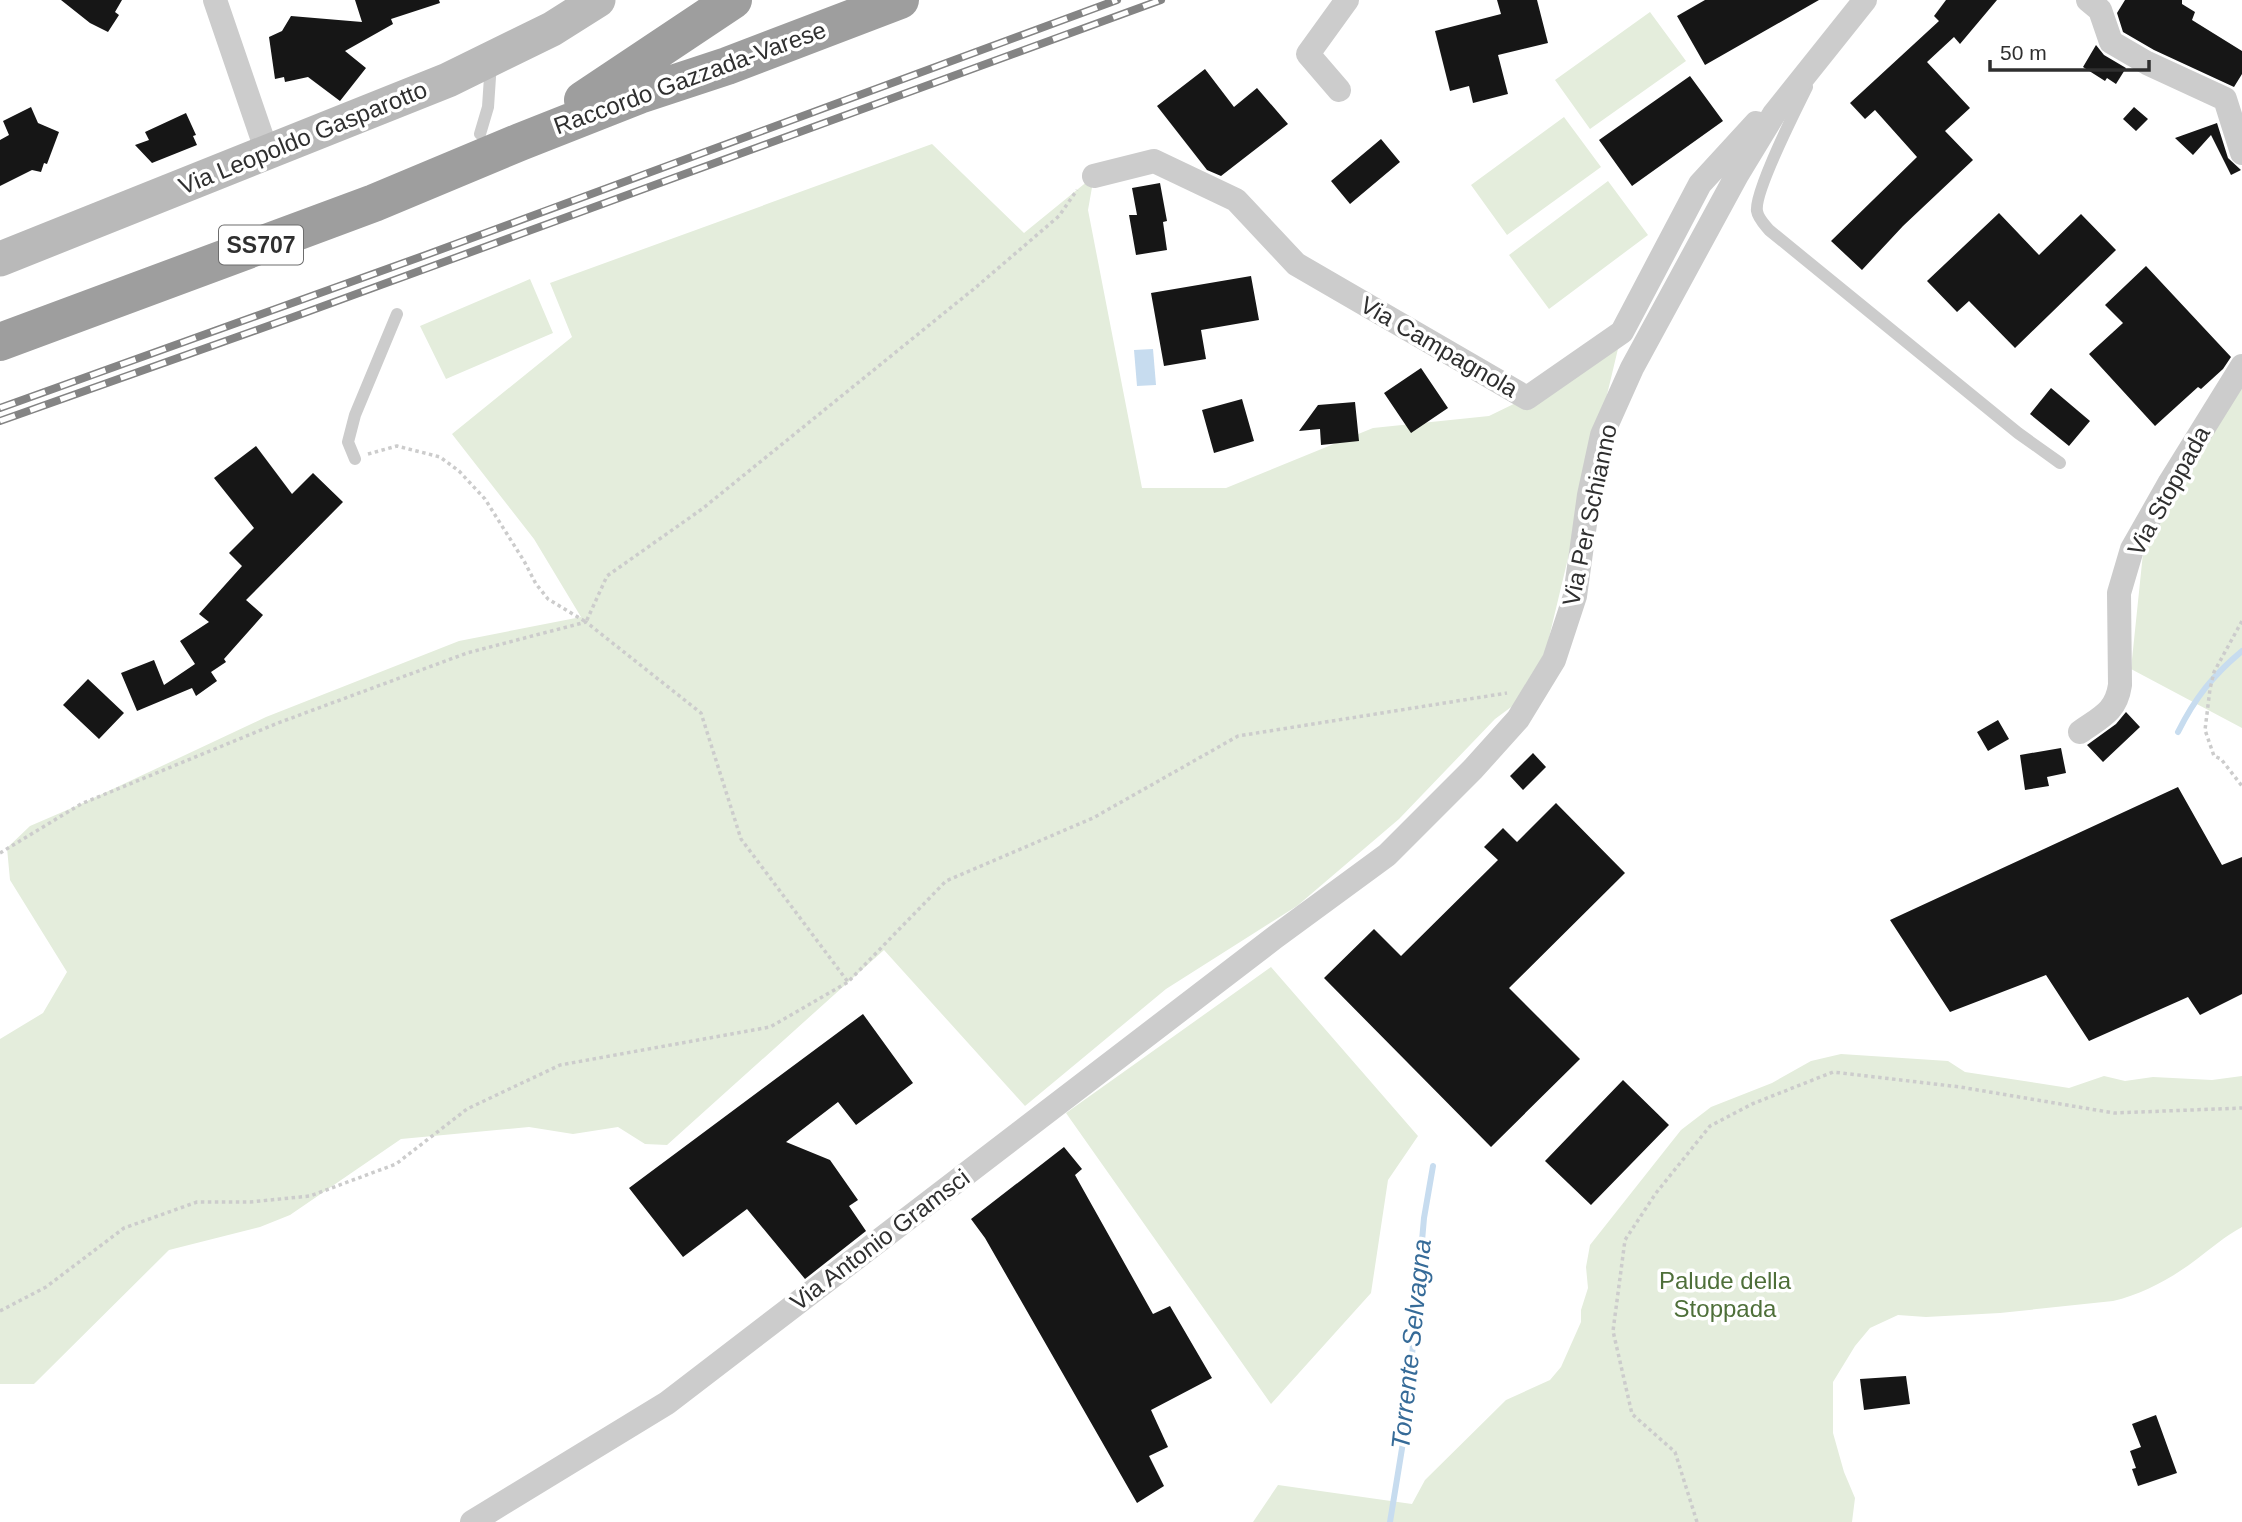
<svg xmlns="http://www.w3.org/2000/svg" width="2242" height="1522" font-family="Helvetica,sans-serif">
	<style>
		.green { fill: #e4eddc }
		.water { fill: #c7dcef }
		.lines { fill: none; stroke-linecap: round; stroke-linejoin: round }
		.stream { stroke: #c7dcef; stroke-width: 6 }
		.building { fill: #161616 }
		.path { stroke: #ccc; stroke-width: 3.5; stroke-dasharray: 3.5 3.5; stroke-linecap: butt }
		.service { stroke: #ccc; stroke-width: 12 }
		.minor { stroke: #ccc; stroke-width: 24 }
		.secondary { stroke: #b9b9b9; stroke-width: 35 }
		.trunk { stroke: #9e9e9e; stroke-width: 38 }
		.rail-casing { stroke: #848484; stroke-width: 8 }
		.rail { stroke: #fff; stroke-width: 5; stroke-dasharray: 16; stroke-linecap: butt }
		.labels { text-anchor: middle; stroke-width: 7; stroke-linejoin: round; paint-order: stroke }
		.shield { fill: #fff; stroke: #6d6d6d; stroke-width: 2 }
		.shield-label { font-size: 23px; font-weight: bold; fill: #2f2f2f }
		.street-label { font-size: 24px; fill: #2f2f2f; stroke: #fff }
		.park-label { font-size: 24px; fill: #4e6f39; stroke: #fff }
		.water-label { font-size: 26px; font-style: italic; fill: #366b98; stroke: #fff }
	</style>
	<rect width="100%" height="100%" fill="#fff"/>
	<!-- green -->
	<path class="green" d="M1650,12L1686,61L1590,129L1555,80Z
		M1564,117L1601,167L1507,235L1471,185Z
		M932,144L1024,233L1094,176L1088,210L1142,488H1226L1373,428L1489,416L1573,375L1622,332L1537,688L1495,719L1399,819L1297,906L1166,989L1025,1106L884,950L667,1145L645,1144L618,1127L573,1134L529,1127L401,1139L290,1215L260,1227L169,1250L34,1384H0V1039L43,1013L67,972L10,880L7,848L30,826L81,804L266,717L459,641L581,617L534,539L452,434L572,337L550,283Z
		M1608,181L1648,235L1549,309L1509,255Z
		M530,279L553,333L446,379L420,326Z
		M2242,358V728L2131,669L2148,505Z
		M1271,967L1418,1136L1388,1180L1371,1293L1271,1404L1066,1113Z
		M1841,1054L1948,1061L1965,1072L2069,1088L2104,1076L2125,1081L2153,1077L2212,1080L2242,1076V1227C2224,1237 2213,1247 2197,1259C2172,1278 2143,1294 2113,1301L2000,1313L1926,1317L1898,1315L1870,1328L1855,1346L1833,1382V1433L1844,1472L1855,1498L1852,1522H1253L1278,1485L1412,1504L1425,1480L1506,1400L1550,1380L1561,1367L1581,1322V1310L1588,1288L1586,1267L1590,1245L1681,1130L1711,1107L1772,1083L1811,1061Z"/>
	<!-- water -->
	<path class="water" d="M1153,349L1156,385L1137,386L1134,350Z"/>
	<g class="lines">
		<!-- stream -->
		<path class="stream" d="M2178,732C2195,698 2213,675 2242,651
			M1390,1522L1406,1424L1424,1218L1433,1166"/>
	</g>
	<!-- building -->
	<path class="building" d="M61,0H122L115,12L119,15L108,32L90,23Z
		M355,0H439L440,3L391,19L393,24L345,51L366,68L340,101L308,77L285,82L284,77L275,79L269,37L282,31L291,16L362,22Z
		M1497,0H1537L1548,43L1498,55L1508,94L1473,103L1469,86L1450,91L1435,31L1501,14Z
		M1705,0H1819L1705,65L1677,16Z
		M1946,0H1997L1960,44L1954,37L1927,62L1970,108L1945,131L1973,160L1903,226L1862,270L1831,241L1917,157L1875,110L1865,119L1850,103L1939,21L1934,16Z
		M2125,0H2182V4L2195,12L2192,20L2242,51V74L2234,87L2154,50L2123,32L2117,13Z
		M2096,45L2104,55L2126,68L2116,84L2107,78L2105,81L2083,67Z
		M1205,69L1234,107L1257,88L1288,124L1221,176L1207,170L1157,106Z
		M1690,76L1723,121L1632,186L1599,140Z
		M31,107L38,123L59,132L47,164L44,163L41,172L32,170L0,186V140L9,135L3,121Z
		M2134,107L2148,119L2136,131L2123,119Z
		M186,113L196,135L193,136L197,145L152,163L135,145L149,140L145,132Z
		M2217,123L2228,158L2241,170L2231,175L2211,135L2193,155L2175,138Z
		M1381,139L1400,162L1350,204L1331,181Z
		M1160,183L1167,221L1163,222L1167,250L1136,255L1129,215H1137L1132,188Z
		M1999,213L2039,255L2081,214L2116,250L2015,348L1969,301L1957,312L1927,281Z
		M2146,266L2231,357L2223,369L2201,389L2198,387L2155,426L2089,354L2123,323L2105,305Z
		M1251,276L1259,320L1201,330L1206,359L1164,366L1151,293Z
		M1421,368L1448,408L1411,433L1384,393Z
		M2051,388L2090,421L2069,446L2030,414Z
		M1242,399L1254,441L1214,453L1202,410Z
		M1355,402L1359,441L1321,445L1320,429L1299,431L1318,405Z
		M256,446L292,494L313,473L343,502L246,600L263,615L224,659L226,662L211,672L217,681L196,696L192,688L137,711L121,673L154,660L164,685L195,664L180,641L209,622L199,614L242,566L229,553L254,528L214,478Z
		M88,679L124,713L99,739L63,705Z
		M2126,712L2140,727L2103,762L2087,745L2116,724Z
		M1998,720L2009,739L1988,751L1977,732Z
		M2061,748L2066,773L2047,777L2049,786L2025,790L2020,755Z
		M1533,753L1546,767L1523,790L1510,776Z
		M2178,787L2222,865L2242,857V994L2200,1015L2188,997L2089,1041L2046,975L1950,1012L1890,920Z
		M1556,803L1625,873L1509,988L1580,1059L1491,1147L1324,978L1374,929L1401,956L1498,860L1484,847L1503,828L1517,842Z
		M863,1014L913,1083L856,1125L838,1102L786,1142L830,1160L858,1200L849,1206L866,1231L805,1279L747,1209L683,1257L629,1188Z
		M1623,1080L1669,1125L1591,1205L1545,1161Z
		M1064,1147L1082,1169L1075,1175L1153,1314L1170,1306L1212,1378L1151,1410L1168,1447L1149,1456L1164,1486L1137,1503L985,1238L971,1219Z
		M1906,1376L1910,1404L1864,1410L1860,1379Z
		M2156,1415L2177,1473L2138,1486L2132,1469L2136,1468L2130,1451L2141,1447L2132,1424Z"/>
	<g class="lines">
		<!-- path -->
		<path class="path" d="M368,454L397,446L440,457L459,471L485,499L524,561L536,584L548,599L586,622L607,576L702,509L975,288L1059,216L1077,190
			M2242,621L2214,672L2210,689L2205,730L2214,756L2221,759L2242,786
			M0,853L81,804L278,723L467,653L586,622L701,713L741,839L848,982L946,881L1093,818L1238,736L1507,693
			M0,1311L46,1287L124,1228L197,1202H250L310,1196L396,1164L467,1109L560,1065L770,1027L848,982
			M1697,1522L1675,1452L1632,1414L1613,1331L1625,1240L1656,1193L1710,1126L1752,1104L1833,1072L1960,1087L2114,1113L2242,1108"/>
		<!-- service -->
		<path class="service" d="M1807,87C1797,107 1754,193 1757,211C1758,218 1764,224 1769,230L2018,433L2060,463
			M480,134L488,107L491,62
			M355,459L348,442L355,415L397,314"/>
		<!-- minor -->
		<path class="minor" d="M215,0L267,152
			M2088,0L2100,10L2111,42L2147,63L2225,99L2242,153
			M1339,90L1308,54L1347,0
			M1094,176L1154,161L1236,200L1296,264L1527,398L1622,332L1700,184L1756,123
			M2080,732C2101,717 2116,712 2120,685L2119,593L2132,549L2170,482L2242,366
			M472,1522L667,1403L1274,938L1387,855L1473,769L1518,719L1554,660L1575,596L1589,495L1602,435L1632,368L1737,175L1774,114L1865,0"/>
		<!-- secondary -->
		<path class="secondary" d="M0,259L448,80L552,29L598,0"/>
		<!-- trunk -->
		<path class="trunk" d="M583,100L733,0
			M0,342L374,203L520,142L639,95L727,66L900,0"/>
		<!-- rail casing -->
		<g class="rail-casing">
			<path id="rail" d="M0,408L423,256L1117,0
				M0,421L296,316L1161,0"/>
		</g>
		<!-- rail -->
		<use href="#rail" class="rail"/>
	</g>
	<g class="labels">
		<!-- shield labels -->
		<rect class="shield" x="219" y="225.5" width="84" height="39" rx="5"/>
		<g class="shield-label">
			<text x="261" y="253">SS707</text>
		</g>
		<!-- street labels -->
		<g class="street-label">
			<text transform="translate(690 78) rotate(-20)" y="8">Raccordo Gazzada-Varese</text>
			<text transform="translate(303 138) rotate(-22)" y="8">Via Leopoldo Gasparotto</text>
			<text transform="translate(1439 347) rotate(30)" y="8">Via Campagnola</text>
			<text transform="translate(2169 491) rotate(-61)" y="8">Via Stoppada</text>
			<text transform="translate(1590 515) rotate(-78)" y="8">Via Per Schianno</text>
			<text transform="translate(880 1240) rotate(-37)" y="8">Via Antonio Gramsci</text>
		</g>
		<!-- park labels -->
		<g class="park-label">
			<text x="1725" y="1289">Palude della<tspan x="1725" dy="28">Stoppada</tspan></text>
		</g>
		<!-- water labels -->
		<g class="water-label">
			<text transform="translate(1411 1344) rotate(-84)" y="9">Torrente Selvagna</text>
		</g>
	</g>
	<!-- scale -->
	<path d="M1990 60v10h159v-10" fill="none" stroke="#2f2f2f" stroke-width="3.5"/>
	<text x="2000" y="60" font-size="21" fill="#2f2f2f" stroke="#ffffff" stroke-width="5" paint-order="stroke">50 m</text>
</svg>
